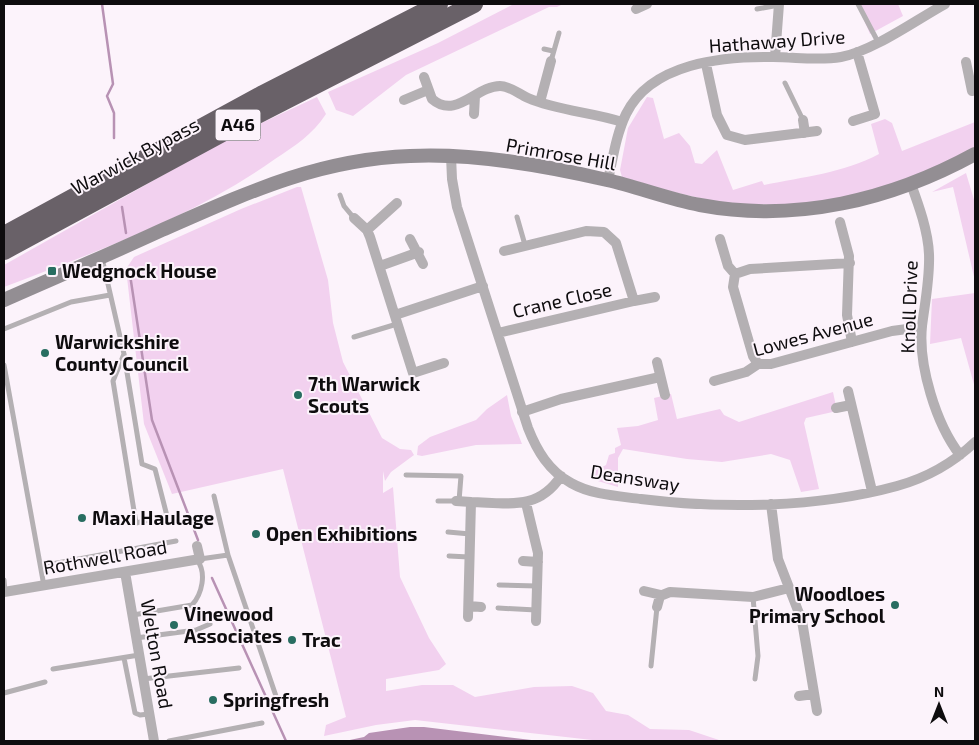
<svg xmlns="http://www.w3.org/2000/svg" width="979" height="745" font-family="'Exo 2',sans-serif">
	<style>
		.green { fill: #f2d1ef }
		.water { fill: #b892b4 }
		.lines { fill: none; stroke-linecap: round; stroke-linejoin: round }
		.stream { stroke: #b892b4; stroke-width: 2.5 }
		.lane { stroke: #b4b0b3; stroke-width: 5 }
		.street { stroke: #b4b0b3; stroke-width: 10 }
		.secondary { stroke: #938e93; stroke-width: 14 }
		.highway { stroke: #696168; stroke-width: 18 }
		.poi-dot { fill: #286d61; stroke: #fcf3fb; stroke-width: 2 }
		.labels { text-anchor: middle; stroke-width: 4; stroke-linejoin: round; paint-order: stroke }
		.shield { fill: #fcf3fb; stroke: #555155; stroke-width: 1 }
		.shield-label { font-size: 18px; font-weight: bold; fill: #0e0c0e }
		.street-label { font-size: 19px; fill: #0e0c0e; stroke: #fcf3fb }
		.poi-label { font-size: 19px; font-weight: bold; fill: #0e0c0e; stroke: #fcf3fb; text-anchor: start }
	</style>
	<rect width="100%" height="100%" fill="#fcf3fb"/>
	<!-- green -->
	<path class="green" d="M514,4H563L557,7H549L406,75L353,116L336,110L328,92L438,43Z
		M857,4H898L903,16L870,34Z
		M317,97L326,114C312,135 296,145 275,159C195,216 96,252 4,287V265L225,140Z
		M647,97L653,98L664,139L679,133L690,146L695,163L702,164L717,150L733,190L762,181L764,185C803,177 843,173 879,154L871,124L885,119L892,123L902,151L975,122V150L888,189L798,206L721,203L665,190L622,177L620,170L628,128Z
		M966,173L975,203V281L953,187L932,192Z
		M297,187H301L328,280L333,323L343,362L382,438L400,449L411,450L414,455L391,472L385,481L383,471V493L393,487L400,577L429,638L446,664L439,670L386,679V691L422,685H453L475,697L534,687L572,686L593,693L606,711L628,715L650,729L689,730L722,741H601L415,720L376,725L324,736L326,725L346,717L283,469L172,494L144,424L126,269L134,257L241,209Z
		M975,293V388L961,338L930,344L932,299Z
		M833,392L837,411L806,418L804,423L819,489L801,492L790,460L771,454L722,462L687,459L623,449L618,458V487L591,479V473L606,465L609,455L615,453V448L621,445L617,428L638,426L658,420L654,398L671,394L677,419L720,409L724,415L739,422Z
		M507,395L511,416L522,444L476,445L422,456L417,455L418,446L430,437L476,420L487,409Z"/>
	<!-- water -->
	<path class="water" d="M410,727H424L540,741H345L364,737L369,733Z"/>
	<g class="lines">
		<!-- stream -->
		<path class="stream" d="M102,4L113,84L107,96L114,113V138
			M122,207L126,233
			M129,268L152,420L198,540
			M212,578L286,741"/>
		<!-- lane -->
		<path class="lane" d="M858,4L878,42
			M757,9L779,5
			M544,49L553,51
			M551,61L559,33
			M785,83L803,120
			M340,195L344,206L354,218
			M517,217L525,245
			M102,258L124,354L142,464L155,469L167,516L136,523L113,381L124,354
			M4,329L71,302L110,295
			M354,337L397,324
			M4,365L44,586
			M406,475L461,476L459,501
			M214,496L228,555L277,699
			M438,501H456
			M448,532L470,534
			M449,556L469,557
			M200,559L228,555
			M41,566L176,541
			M4,580L5,592
			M499,585L537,586
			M753,597L758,656L755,679
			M498,608L536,610
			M133,615L192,605C202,594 207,573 197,560
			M136,638L196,630L210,624
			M124,658L135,713L140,715L149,714
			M651,666L657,607
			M53,669L139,655
			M143,679L239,668
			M4,693L45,682
			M169,741L262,723"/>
		<!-- street -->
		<path class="street" d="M636,9L647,4
			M775,57L779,4
			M966,62L972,91
			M706,64L717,115L727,135L745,140L817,131
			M424,77L432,99C456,120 476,86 500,86C510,86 519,94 528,98C558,111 592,112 622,122
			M404,100L428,90
			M540,102L551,61
			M474,114L475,96
			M803,120L805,133
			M853,121L875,114L857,52
			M451,156L452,179L457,207L528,428C537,451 549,471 571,483C592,495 618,496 641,499C722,509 817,508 897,486C926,478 953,463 975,442
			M608,180C613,158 616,135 626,114C651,63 723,56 773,57C796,57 818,61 841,57C873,51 916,20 945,4
			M911,184C919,206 928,231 929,254C930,278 925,302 922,326C918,365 936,424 960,455
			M354,218L367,230L370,237L413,373L444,363
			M840,222L849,256L847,315L852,342
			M367,230L397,203
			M410,239L423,264
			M720,239L728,266L735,274
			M380,266L419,252
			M735,274L750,269L850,263
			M735,274L733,287L753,356L758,364
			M634,301L655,297
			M395,315L483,286
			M498,333L634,301L616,243L604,232L586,231L504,251
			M657,362L665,395
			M714,381L746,372L758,364H771L892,331L922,327
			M848,391L872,491
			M836,408L851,405
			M522,412L561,399L660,377
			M456,501L471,502
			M526,503L538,553L536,621
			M771,504L778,559L802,621L817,711
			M523,561L538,562
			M125,572L154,741
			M644,591L661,595
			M4,592L200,559L197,546
			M469,606L481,607
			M657,607L660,596L670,592L753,597L789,588
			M468,617L471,502C508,503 538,511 561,476
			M799,696L814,694"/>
		<!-- secondary -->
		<path class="secondary" d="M4,300C56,277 110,254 162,230C244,194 318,159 410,156C475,153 543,165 607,180C638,187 668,199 700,205C796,223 891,200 975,154"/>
		<!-- highway -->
		<path class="highway" d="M4,235L263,94L439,4
			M4,251L224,132L474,4"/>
	</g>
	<!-- markers -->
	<g class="poi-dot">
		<rect x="47" y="266" width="10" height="10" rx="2.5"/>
		<circle cx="45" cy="353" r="5"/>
		<circle cx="298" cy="395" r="5"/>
		<circle cx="82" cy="518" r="5"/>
		<circle cx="256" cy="534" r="5"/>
		<circle cx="895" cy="605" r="5"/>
		<circle cx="174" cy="625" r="5"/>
		<circle cx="292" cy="640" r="5"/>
		<circle cx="213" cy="700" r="5"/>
	</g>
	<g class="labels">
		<!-- shield labels -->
		<rect class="shield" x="215.5" y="109.5" width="45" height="31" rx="4"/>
		<g class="shield-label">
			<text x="238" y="131">A46</text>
		</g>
		<!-- street labels -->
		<g class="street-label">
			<text transform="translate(777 41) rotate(-4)" y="7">Hathaway Drive</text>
			<text transform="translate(561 154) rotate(10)" y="7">Primrose Hill</text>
			<text transform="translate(135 156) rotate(-28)" y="7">Warwick Bypass</text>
			<text transform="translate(562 300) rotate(-13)" y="7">Crane Close</text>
			<text transform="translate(909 307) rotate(-88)" y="7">Knoll Drive</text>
			<text transform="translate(813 334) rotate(-15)" y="7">Lowes Avenue</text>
			<text transform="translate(635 478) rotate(9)" y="7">Deansway</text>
			<text transform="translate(105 557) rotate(-10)" y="7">Rothwell Road</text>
			<text transform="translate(157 654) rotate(80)" y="7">Welton Road</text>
		</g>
		<!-- poi labels -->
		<g class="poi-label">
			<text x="62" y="278">Wedgnock House</text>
			<text x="55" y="349">Warwickshire<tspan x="55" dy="22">County Council</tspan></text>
			<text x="308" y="391">7th Warwick<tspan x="308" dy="22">Scouts</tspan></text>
			<text x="92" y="525">Maxi Haulage</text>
			<text x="266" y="541">Open Exhibitions</text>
			<text x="885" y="601" text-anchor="end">Woodloes<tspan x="885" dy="22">Primary School</tspan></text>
			<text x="184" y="621">Vinewood<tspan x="184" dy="22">Associates</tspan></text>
			<text x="302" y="647">Trac</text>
			<text x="223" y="707">Springfresh</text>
		</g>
	</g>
	<!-- border -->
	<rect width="979" height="745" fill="none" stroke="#0e0c0e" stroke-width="10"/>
	<!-- north arrow -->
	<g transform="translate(939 705)" stroke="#fcf3fb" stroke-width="4" paint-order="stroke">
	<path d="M0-4L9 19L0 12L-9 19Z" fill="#0e0c0e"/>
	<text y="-8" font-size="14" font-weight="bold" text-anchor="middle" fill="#0e0c0e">N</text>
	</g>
</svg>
